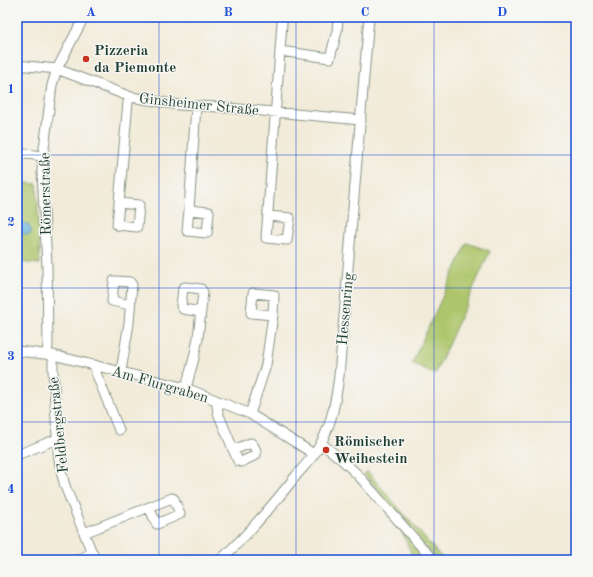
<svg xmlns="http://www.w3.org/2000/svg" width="593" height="577" font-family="'Old Standard TT',serif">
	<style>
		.green { fill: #adc66c; stroke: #668250 }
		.water { fill: #5fafd9; stroke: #3f7686 }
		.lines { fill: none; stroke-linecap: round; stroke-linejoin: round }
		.minor-casing { stroke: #889486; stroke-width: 11 }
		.minor { stroke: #fff; stroke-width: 9 }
		.grid { fill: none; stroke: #1d4ed8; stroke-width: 1; stroke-opacity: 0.55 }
		.poi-dot { fill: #c8321e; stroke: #f6f6f2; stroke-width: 1.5 }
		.labels { text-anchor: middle; stroke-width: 3; stroke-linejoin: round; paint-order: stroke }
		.poi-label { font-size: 15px; font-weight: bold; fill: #1f3d34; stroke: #f6f6f2; text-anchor: start }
		.street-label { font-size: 15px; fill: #1f3d34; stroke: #f6f6f2 }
		.neatline { fill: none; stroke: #1d4ed8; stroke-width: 1.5 }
		.grid-label { font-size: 13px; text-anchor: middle; font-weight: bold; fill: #1d4ed8 }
	</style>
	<rect width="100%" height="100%" fill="#f6f6f2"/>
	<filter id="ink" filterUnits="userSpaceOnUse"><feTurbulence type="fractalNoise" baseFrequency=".025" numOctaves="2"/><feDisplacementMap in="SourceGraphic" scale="8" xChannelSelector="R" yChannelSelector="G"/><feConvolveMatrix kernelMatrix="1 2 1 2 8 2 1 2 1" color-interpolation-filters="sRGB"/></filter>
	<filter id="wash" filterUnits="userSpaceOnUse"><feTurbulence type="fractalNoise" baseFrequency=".012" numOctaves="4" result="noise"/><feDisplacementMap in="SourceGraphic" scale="16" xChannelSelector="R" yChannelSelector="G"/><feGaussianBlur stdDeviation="0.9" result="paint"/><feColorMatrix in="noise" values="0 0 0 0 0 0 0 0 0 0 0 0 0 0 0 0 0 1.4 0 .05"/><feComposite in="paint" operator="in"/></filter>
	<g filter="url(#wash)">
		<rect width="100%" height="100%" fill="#f2ebd9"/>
		<!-- green -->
		<path class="green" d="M17,182L37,184L40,264L17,262Z
			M467,243L490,251L435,374L412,363Z
			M367,471L442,558L439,560H437L364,474Z
			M400,527L428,560H414Z"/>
		<!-- water -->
		<path class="water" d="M17,222L28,224L31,229V234L25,235L22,232L19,231L17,232Z"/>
	</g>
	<g filter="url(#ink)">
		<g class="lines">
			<!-- minor casing -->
			<g class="minor-casing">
				<path id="minor" d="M280,51L330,58L337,31L338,17
					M17,65L57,69L131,97L179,105L218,107L361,120
					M17,153L43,156
					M119,203L139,205L137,227L117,225L128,102L131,97
					M189,210L196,106
					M189,210L209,212L207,233L187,231Z
					M268,216L290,218L287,240L266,238L280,51L282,23L281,17
					M17,351L53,355L186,388L250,414L314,454
					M47,354L48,345L47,265L42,172L43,156L52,85L57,69L84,17
					M53,355V370L58,451L60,467L65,486L95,560
					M95,365L96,373L119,430
					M121,371L129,323L132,285L130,282L115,281H114L112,301L130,305
					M186,388L194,358L198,338L203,292L201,289L185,287L183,288L181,306L183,309L201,312
					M218,401L217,406L218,413L238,461L241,462L256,455C257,451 254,445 251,443L233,450
					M250,414L266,365L273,315L274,295L253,293L251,313L273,315
					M321,443L341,459L358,475L433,560
					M17,455L57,439
					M84,533L172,498L174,499L180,514L157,524L156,523L149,507
					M76,560L93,553
					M220,560C248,535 272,506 295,477C304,466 315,456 321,443C332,423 336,399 339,376L369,17"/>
			</g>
			<!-- minor -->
			<use href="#minor" class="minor"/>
		</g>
	</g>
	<!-- grid -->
	<path class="grid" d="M159,17V560M296,17V560M434,17V560M17,155H576M17,288H576M17,422H576"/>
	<!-- markers -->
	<g class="poi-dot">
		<circle cx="86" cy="59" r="4"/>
		<circle cx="326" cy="450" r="4"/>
	</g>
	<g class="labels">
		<!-- poi labels -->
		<g class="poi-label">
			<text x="94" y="55">Pizzeria<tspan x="94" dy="17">da Piemonte</tspan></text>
			<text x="334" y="446">Römischer<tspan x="334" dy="17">Weihestein</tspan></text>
		</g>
		<!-- street labels -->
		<g class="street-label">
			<text transform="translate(199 104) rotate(6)" y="5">Ginsheimer Straße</text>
			<text transform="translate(45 194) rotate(-91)" y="5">Römerstraße</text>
			<text transform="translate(345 309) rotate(-85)" y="5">Hessenring</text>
			<text transform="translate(160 384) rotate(16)" y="5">Am Flurgraben</text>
			<text transform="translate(58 425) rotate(-96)" y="5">Feldbergstraße</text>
		</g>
	</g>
	<!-- margin -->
	<rect width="593" height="577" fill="none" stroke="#f6f6f2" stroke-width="44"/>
	<rect x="22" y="22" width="549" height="533" class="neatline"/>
	<g class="grid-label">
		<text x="91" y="16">A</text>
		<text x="228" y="16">B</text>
		<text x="365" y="16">C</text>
		<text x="502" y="16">D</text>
		<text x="11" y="93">1</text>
		<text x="11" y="226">2</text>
		<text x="11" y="360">3</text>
		<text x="11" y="493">4</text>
	</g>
</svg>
